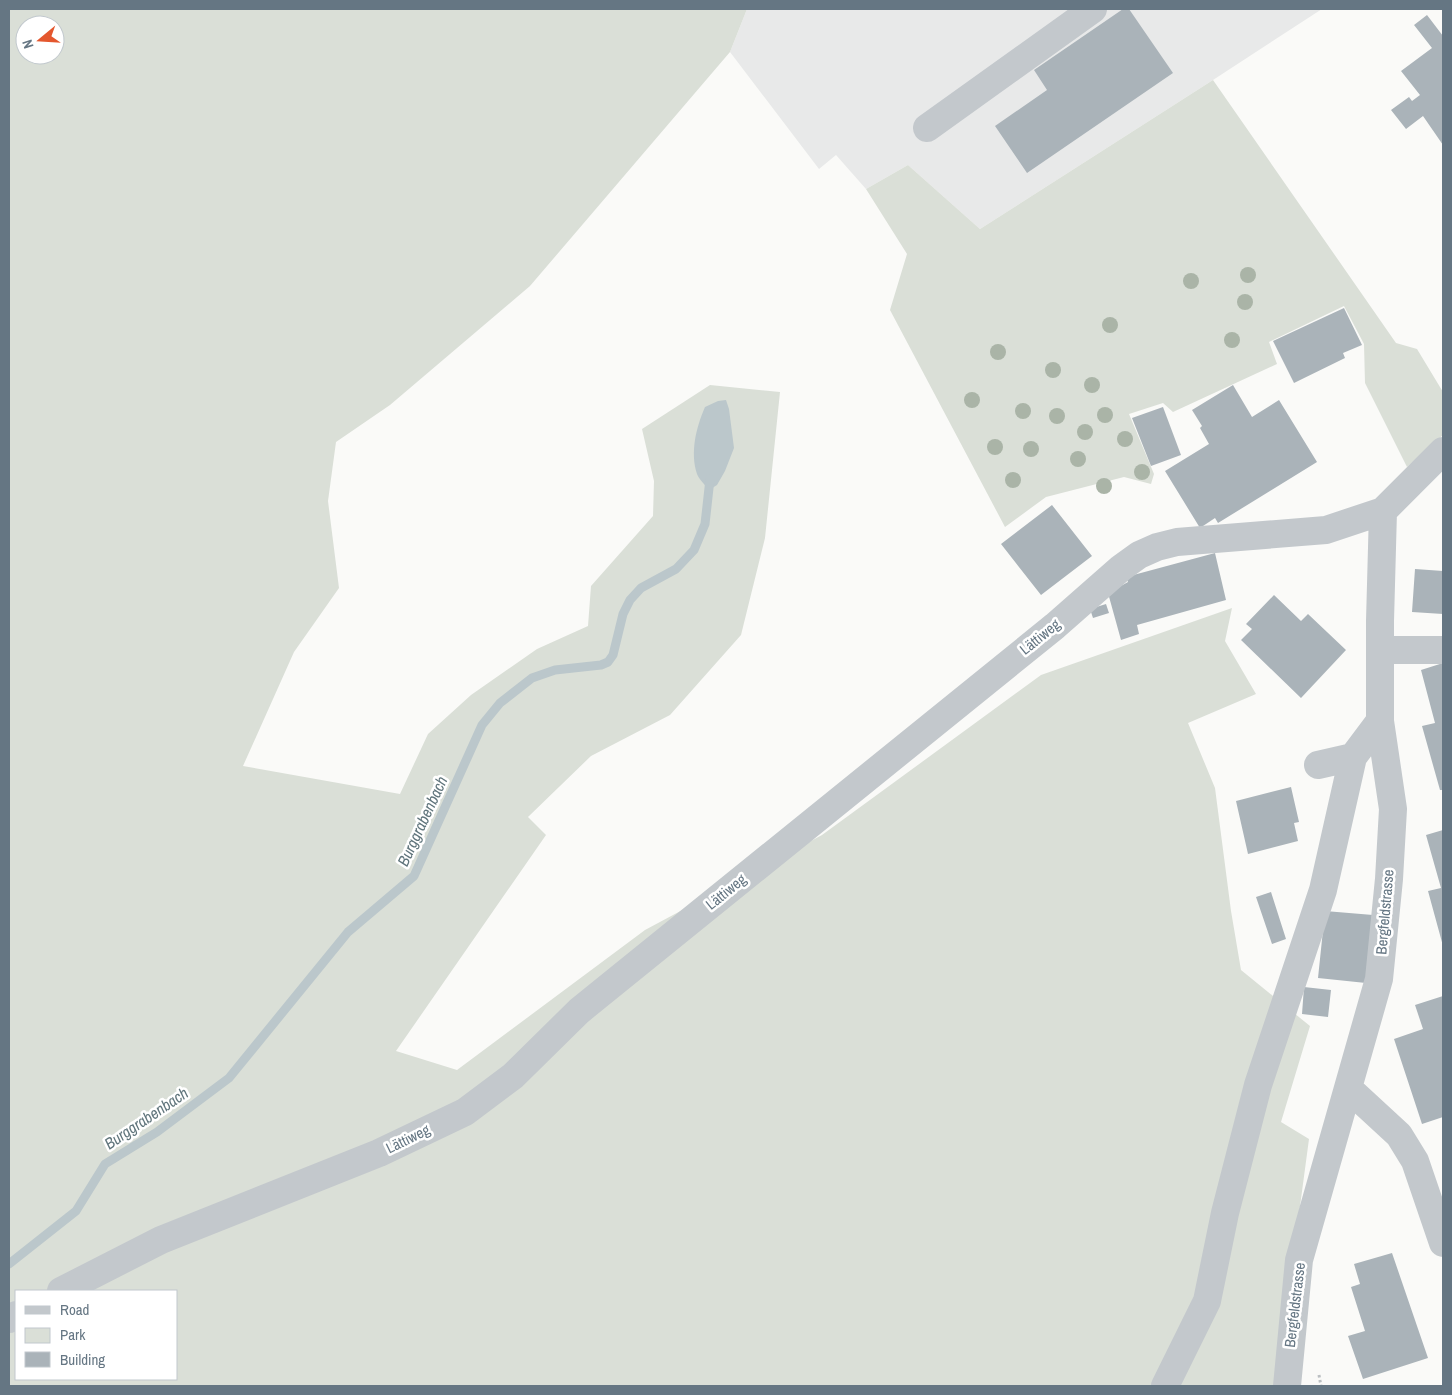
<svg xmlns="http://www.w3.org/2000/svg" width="1452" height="1395" font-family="'Archivo Narrow',sans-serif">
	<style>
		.built { fill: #e8e9e9 }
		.green { fill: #dadfd7; fill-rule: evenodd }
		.water { fill: #bbc7cb }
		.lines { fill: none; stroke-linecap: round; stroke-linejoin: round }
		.stream { stroke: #bbc7cb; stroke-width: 9 }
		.building { fill: #aab3b9 }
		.path { stroke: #bbbfc2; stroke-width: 3; stroke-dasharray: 2.5 2.5; stroke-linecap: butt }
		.minor { stroke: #c3c8cc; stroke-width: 28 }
		.tree { fill: #aab4a7 }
		.labels { text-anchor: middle; stroke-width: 5; stroke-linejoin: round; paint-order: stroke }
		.street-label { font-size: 15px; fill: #657683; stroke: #fff }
		.water-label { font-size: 16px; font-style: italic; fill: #60757c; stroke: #fff }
	</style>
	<rect width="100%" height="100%" fill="#fafaf8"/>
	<!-- built -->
	<path class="built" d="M747,9H1322L1213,80L980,229L908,165L866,189L836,155L819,169L730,52Z"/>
	<!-- green -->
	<path class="green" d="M9,9H747L730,52L530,286L390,405L336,442L328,501L339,588L294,652L243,766L400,794L428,734L471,695L537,649L588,626L591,586L653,516L654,481L642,429L710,385L780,392L765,538L741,635L670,715L591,756L528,817L546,835L396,1051L457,1070L645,930L822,835L1041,675L1232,608L1225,641L1256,694L1188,723L1215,788L1231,911L1241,970L1310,1026L1281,1122L1309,1139L1276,1386H9ZM25,25H55V55H25ZM16,1291H176V1379H16Z
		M1213,80L1396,343L1417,349L1443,392V435L1407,467L1365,383L1364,344L1344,306L1269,342L1277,364L1173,412L1163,403L1129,414L1154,474L1151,484L1124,477L1046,497L1005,527L890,310L907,254L866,189L908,165L980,229Z"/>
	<!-- water -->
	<path class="water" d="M726,400L729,409L734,448L725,471L717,485L709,490C705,485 699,479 697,474C690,452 696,428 705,407L718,401Z"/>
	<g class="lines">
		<!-- stream -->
		<path class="stream" d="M9,1264L76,1211L105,1164L157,1132L229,1078L348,932L414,876L482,725L500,703L532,678L555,670L601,665L608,662L613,655L623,614L630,600L641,588L676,569L694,550L705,524L710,479"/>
	</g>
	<!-- building -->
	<path class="building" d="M1123,9H1129L1173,73L1027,173L995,126L1047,90L1034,70Z
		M1427,15L1443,36V145L1423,116L1406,129L1391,110L1409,97L1412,101L1420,95L1401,71L1432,48L1414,25Z
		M1344,308L1362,345L1343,353L1345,358L1294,383L1273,341Z
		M1233,385L1252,417L1279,400L1317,462L1218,523L1215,518L1200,528L1165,471L1209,444L1200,428L1202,426L1192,410Z
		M1163,407L1181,455L1151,466L1132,418Z
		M1052,505L1092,556L1041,595L1001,544Z
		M1215,553L1226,600L1137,625L1139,634L1121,640L1108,593L1128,582L1126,577Z
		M1415,569L1443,571V614L1412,612Z
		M1274,595L1301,621L1308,614L1346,650L1301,698L1241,640L1252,629L1246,624Z
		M1106,604L1109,613L1093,618L1090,609Z
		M1443,663V790H1440L1422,726L1435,723L1421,670Z
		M1291,787L1299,822L1294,823L1298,841L1248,854L1236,801Z
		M1443,830V946L1428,891L1441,888L1426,835Z
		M1271,892L1286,939L1272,944L1256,897Z
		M1325,911L1373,915L1366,983L1318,978Z
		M1304,987L1331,990L1328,1017L1302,1014Z
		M1443,996V1117L1422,1124L1394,1039L1423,1029L1415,1005Z
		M1392,1253L1428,1358L1363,1379L1348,1336L1365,1331L1351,1287L1360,1284L1354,1264Z"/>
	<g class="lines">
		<!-- path -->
		<path class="path" d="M1319,1375L1321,1386"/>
		<!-- minor -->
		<path class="minor" d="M927,128L1093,9
			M1380,650H1443
			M1318,765L1353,757
			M1348,1088L1399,1135L1415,1161L1443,1243
			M61,1291L161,1240L379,1153L465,1112L513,1076L579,1011L1055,626L1121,568L1139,555L1157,547L1177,542L1326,530L1383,511
			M9,1319L16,1315
			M1165,1386L1207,1301L1225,1213L1258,1085L1323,890L1353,757L1380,721
			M1287,1386L1299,1260L1379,979L1389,879L1393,809L1380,721V621L1383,511L1443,451"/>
	</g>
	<!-- trees -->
	<g class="tree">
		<circle cx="1248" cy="275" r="8"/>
		<circle cx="1191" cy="281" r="8"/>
		<circle cx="1245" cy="302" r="8"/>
		<circle cx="1110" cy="325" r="8"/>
		<circle cx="1232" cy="340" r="8"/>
		<circle cx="998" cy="352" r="8"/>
		<circle cx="1053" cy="370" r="8"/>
		<circle cx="1092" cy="385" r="8"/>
		<circle cx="972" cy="400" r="8"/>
		<circle cx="1023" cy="411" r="8"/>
		<circle cx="1105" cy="415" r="8"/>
		<circle cx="1057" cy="416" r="8"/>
		<circle cx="1085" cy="432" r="8"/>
		<circle cx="1125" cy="439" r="8"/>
		<circle cx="995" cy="447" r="8"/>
		<circle cx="1031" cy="449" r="8"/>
		<circle cx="1078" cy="459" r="8"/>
		<circle cx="1142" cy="472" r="8"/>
		<circle cx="1013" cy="480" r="8"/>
		<circle cx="1104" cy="486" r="8"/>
	</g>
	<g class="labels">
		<!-- street labels -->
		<g class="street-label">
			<text transform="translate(1040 637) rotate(-39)" y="5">Lättiweg</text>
			<text transform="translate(726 892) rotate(-39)" y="5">Lättiweg</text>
			<text transform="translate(1385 912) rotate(-85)" y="5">Bergfeldstrasse</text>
			<text transform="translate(408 1139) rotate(-26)" y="5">Lättiweg</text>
			<text transform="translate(1295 1305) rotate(-83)" y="5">Bergfeldstrasse</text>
		</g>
		<!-- water labels -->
		<g class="water-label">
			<text transform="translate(422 821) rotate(-65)" y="6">Burggrabenbach</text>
			<text transform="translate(146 1118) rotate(-34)" y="6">Burggrabenbach</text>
		</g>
	</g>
	<!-- border -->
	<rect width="1452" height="1395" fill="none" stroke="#657683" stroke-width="20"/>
	<!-- legend -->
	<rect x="15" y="1290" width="162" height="90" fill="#ffffff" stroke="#c1c8cd"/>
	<rect x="25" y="1306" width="25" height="8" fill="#c3c8cc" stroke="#c1c8cd"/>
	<text x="60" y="1315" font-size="15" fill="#657683">Road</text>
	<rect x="25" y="1328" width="25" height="15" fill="#dadfd7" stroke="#c1c8cd"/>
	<text x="60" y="1340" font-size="15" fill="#657683">Park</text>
	<rect x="25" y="1352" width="25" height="15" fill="#aab3b9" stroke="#c1c8cd"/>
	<text x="60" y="1365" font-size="15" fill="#657683">Building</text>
	<!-- north arrow -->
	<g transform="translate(40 40) rotate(252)"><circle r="24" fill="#ffffff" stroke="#c1c8cd"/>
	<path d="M0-4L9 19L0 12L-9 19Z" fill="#e4572e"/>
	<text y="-8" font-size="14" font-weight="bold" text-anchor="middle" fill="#657683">N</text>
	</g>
</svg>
